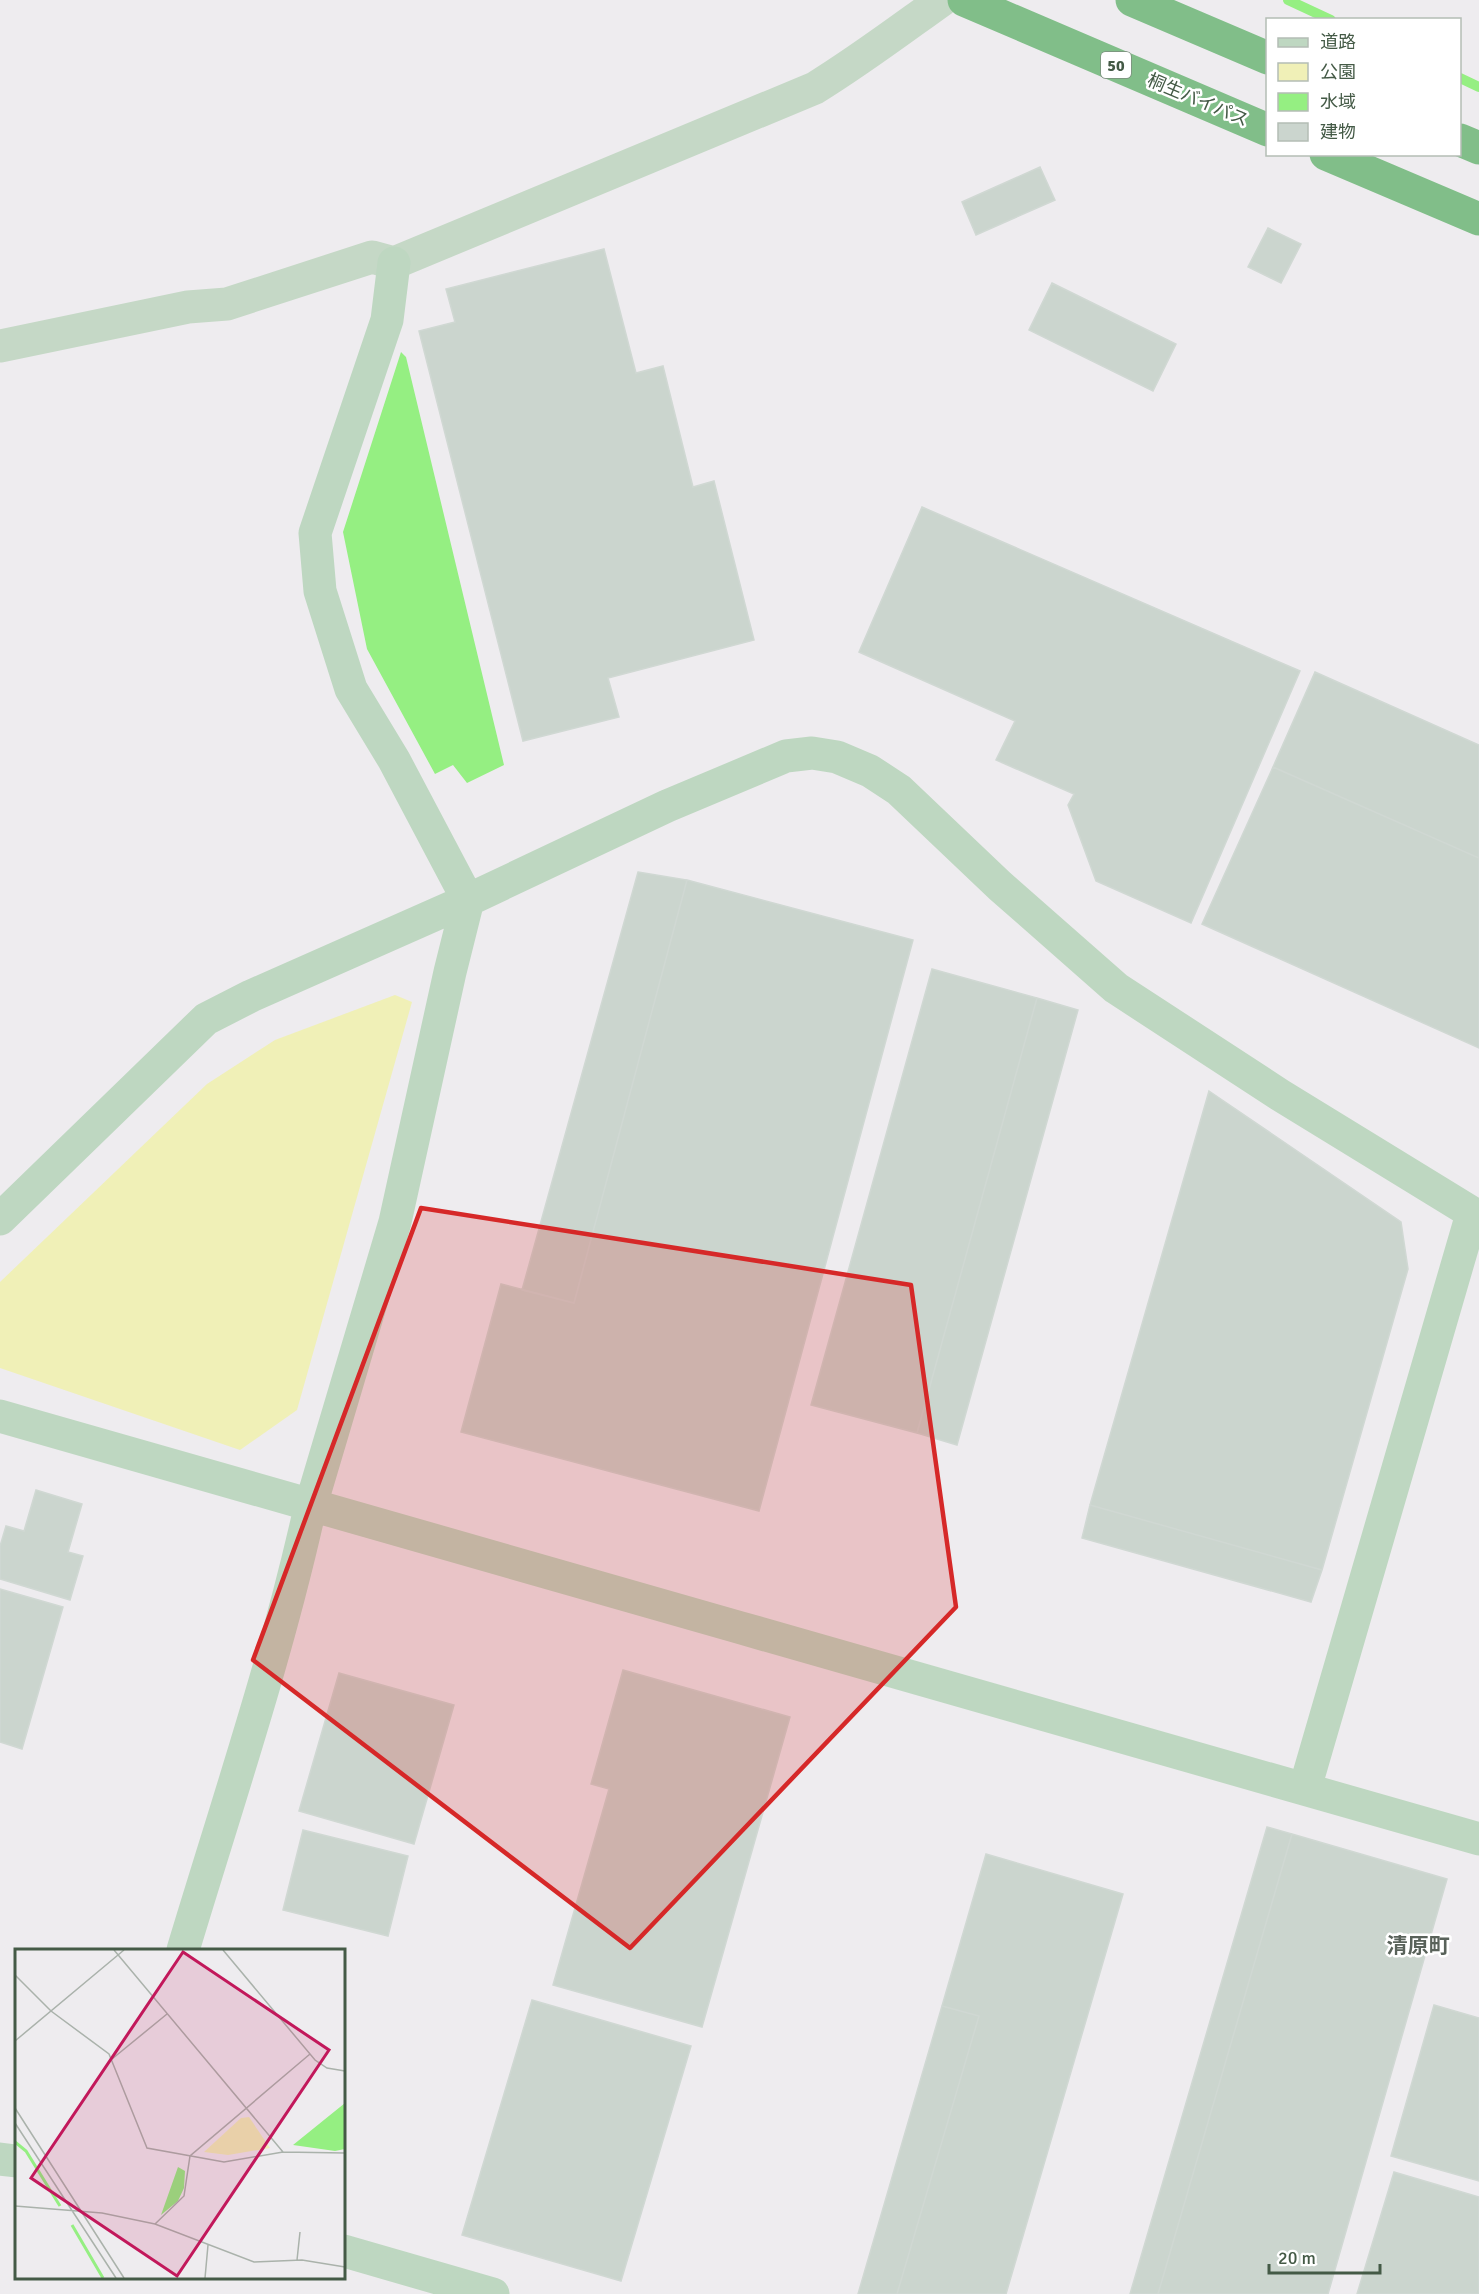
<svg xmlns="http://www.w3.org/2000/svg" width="1479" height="2294" font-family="Signika,'Noto Sans JP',sans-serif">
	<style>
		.green { fill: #f0f0b7 }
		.water { fill: #95ef82 }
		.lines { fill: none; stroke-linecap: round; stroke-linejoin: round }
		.stream { stroke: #95ef82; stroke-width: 10 }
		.building { fill: #cbd5ce; stroke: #d0d8d3; stroke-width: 1.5 }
		.street { stroke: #c5d8c6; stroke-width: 33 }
		.secondary { stroke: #bed7c1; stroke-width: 33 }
		.highway { stroke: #81be89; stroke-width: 33 }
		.marked { fill: #d62828; fill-opacity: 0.2; stroke: #d62828; stroke-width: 4.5; stroke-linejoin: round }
		.labels { text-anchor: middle; stroke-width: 5; stroke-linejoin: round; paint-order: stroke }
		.shield { fill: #fff; stroke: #7c8c7e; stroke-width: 1.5 }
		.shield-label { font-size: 16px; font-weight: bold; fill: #445a46 }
		.street-label { font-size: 18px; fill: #445a46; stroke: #fff }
		.quarter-label { font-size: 21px; font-weight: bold; fill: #59625a; stroke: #fff }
		.inset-river { fill: none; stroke: #95ef82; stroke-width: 3 }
		.inset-road { fill: none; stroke: #aab2ab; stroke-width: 1.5 }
		.view { fill: #c2185b; fill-opacity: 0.15; stroke: #c2185b; stroke-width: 3 }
		.inset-edge { fill: none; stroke: #445a46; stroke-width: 3 }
	</style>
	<rect width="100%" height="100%" fill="#eeecef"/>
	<!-- green -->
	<path class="green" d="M395,995L412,1002L297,1410L240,1450L0,1368V1282L207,1084L275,1040Z"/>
	<!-- water -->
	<path class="water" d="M401,352L406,357L504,765L467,783L453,765L435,774L367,649L343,532Z"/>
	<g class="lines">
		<!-- stream -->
		<path class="stream" d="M1288,0L1331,20
			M1460,78L1479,87"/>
	</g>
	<!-- building -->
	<path class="building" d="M1040,167L1055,200L976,235L962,202Z
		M1268,228L1301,244L1281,283L1248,267Z
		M604,249L636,373L663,366L693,487L714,481L754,640L608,678L619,717L523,741L419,331L455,322L446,289Z
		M1052,283L1176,344L1153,391L1029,330Z
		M922,507L1300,671L1191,923L1096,881L1068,805L1074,794L996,760L1015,721L859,652Z
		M1315,672L1479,745V858L1273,767Z
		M1273,767L1479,858V1048L1202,924Z
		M638,872L687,880L574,1303L522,1290Z
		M687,880L913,940L759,1511L461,1432L501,1284L574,1303Z
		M932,969L1037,998L917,1433L811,1405Z
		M1037,998L1078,1010L957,1445L917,1433Z
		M1209,1091L1401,1222L1408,1269L1322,1570L1090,1505Z
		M36,1490L82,1504L68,1552L83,1556L70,1600L0,1579V1546L6,1526L24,1531Z
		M1090,1505L1322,1570L1311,1602L1082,1538Z
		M0,1589L63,1607L22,1749L0,1742Z
		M623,1670L790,1717L702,2027L553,1985L609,1789L591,1784Z
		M339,1673L454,1705L414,1844L299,1811Z
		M1267,1827L1292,1834L1158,2294H1130Z
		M303,1830L408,1856L388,1936L283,1910Z
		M1292,1834L1447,1879L1328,2294H1158Z
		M986,1854L1123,1894L1006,2294H897L979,2016L942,2006Z
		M532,2000L691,2046L621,2281L462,2235Z
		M1434,2005L1479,2018V2181L1391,2156Z
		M942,2006L979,2016L897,2294H858Z
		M1394,2172L1479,2197V2294H1357Z"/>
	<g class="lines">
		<!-- street -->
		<path class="street" d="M0,346L188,307L227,304L372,257L394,263L815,88C859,61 900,30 942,0"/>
		<!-- secondary -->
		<path class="secondary" d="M0,1219L206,1019L251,996L468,900L667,806L786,756L812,753L837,757L870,771L899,790L1000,886L1116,988L1280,1095L1479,1217
			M0,1416C492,1561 987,1694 1479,1839
			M1305,1788L1472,1214
			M183,1950C227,1804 277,1657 310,1508L395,1222L450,972L468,900L394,760L351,689L320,591L315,533L387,320L394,263
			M0,2159L16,2161
			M344,2251L493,2294"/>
		<!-- highway -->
		<path class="highway" d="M964,0L1268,130
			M1132,0L1268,58
			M1460,140L1479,148
			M1326,154L1479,219"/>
	</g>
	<!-- marked area -->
	<path class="marked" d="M421,1208L911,1285L956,1607L630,1948L253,1660Z"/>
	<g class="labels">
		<!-- shield labels -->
		<rect class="shield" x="1101" y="52" width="30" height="26" rx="4.5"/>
		<g class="shield-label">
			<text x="1116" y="71">50</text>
		</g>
		<!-- street labels -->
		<g class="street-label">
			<text transform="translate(1198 100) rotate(23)" y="6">桐生バイパス</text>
		</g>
		<!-- quarter labels -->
		<g class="quarter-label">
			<text x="1418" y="1953">清原町</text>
		</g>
	</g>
	<!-- overview -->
	<g transform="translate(15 1949)">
		<rect width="330" height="330" fill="#eeecef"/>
		<path d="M234,168L255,199L213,206L189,203L226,169Z" fill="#f0f0b7"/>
		<path d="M330,154V200L320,202L278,196ZM163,218L170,222L169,239L163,252L146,266Z" fill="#95ef82"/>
		<path class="inset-river" d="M0,193L11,202L45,257M57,276L88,329"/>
		<path class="inset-road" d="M99,1L268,203M208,1L300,111L312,119L330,122M0,26L36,62L94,105L132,199L209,213L268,203L330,204M0,92L109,1M97,110L152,65M0,159L109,329M0,174L101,329M0,257L87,264L140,275L239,313L287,311L330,318M140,275L169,247L175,207L295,105M282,311L285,283M190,329L193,296"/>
		<path class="view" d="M168,3L314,101L162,327L16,229Z"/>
		<rect width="330" height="330" class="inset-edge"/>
	</g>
	<!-- legend -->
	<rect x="1266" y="18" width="195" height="138" fill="#ffffff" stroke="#b4bdb5" stroke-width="1.5"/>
	<rect x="1278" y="38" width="30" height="9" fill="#bed7c1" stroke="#b4bdb5" stroke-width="1.5"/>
	<text x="1320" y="48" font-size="18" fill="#445a46">道路</text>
	<rect x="1278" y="63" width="30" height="18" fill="#f0f0b7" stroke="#b4bdb5" stroke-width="1.5"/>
	<text x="1320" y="78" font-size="18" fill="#445a46">公園</text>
	<rect x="1278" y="93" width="30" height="18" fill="#95ef82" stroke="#b4bdb5" stroke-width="1.5"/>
	<text x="1320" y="108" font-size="18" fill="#445a46">水域</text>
	<rect x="1278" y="123" width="30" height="18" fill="#cbd5ce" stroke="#b4bdb5" stroke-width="1.5"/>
	<text x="1320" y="138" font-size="18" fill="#445a46">建物</text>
	<!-- scale -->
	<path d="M1269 2264v9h111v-9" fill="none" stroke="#445a46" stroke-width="3"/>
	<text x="1278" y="2264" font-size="18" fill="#445a46" stroke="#ffffff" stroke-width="4.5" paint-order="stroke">20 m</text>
</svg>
